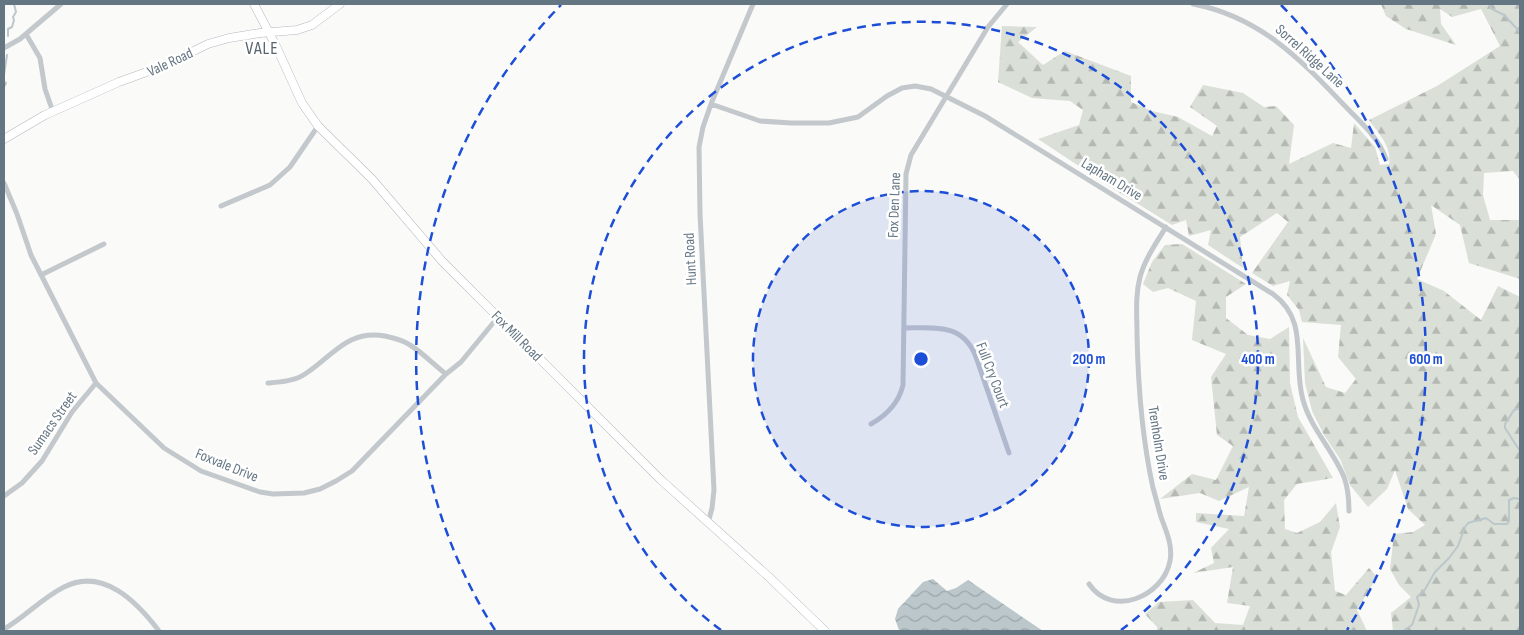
<svg xmlns="http://www.w3.org/2000/svg" width="1524" height="635" font-family="'Sofia Sans Condensed',sans-serif">
	<style>
		.forest { fill: url(#forest-firs) }
		.water { fill: url(#water-waves) }
		.lines { fill: none; stroke-linecap: round; stroke-linejoin: round }
		.stream { stroke: #bbc7cb; stroke-width: 2 }
		.secondary-casing { stroke: #b3babf; stroke-width: 9 }
		.street { stroke: #c3c8cc; stroke-width: 5 }
		.secondary { stroke: #fff; stroke-width: 8 }
		.ring { fill: none; stroke: #1d4ed8; stroke-width: 2.5; stroke-dasharray: 9 6 }
		.labels { text-anchor: middle; stroke-width: 5; stroke-linejoin: round; paint-order: stroke }
		.street-label { font-size: 15px; fill: #657683; stroke: #fff }
		.quarter-label { font-size: 18px; letter-spacing: 1px; fill: #57646e; stroke: #fff }
		.centre { fill: #1d4ed8; stroke: #fff; stroke-width: 2.5 }
		.ring-label { font-size: 15px; text-anchor: middle; font-weight: bold; fill: #1d4ed8; stroke: #fff; stroke-width: 5; stroke-linejoin: round; paint-order: stroke }
	</style>
	<defs>
		<pattern id="forest-firs" width="22" height="20" patternUnits="userSpaceOnUse" patternTransform="scale(1.25)"><rect width="22" height="20" fill="#dadfd7"/><path d="M5 1l3.5 6h-7zM16 11l3.5 6h-7z" fill="#b4b9b4"/></pattern>
		<pattern id="water-waves" width="16" height="10" patternUnits="userSpaceOnUse" patternTransform="scale(1.25)"><rect width="16" height="10" fill="#bbc7cb"/><path d="M0 5q4-4 8 0t8 0" fill="none" stroke="#9ca6aa"/></pattern>
	</defs>
	<rect width="100%" height="100%" fill="#fafaf8"/>
	<!-- forest -->
	<path class="forest" d="M1381,4H1520V180L1513,171L1484,173L1483,195L1490,220H1520V279L1469,263L1460,225L1431,205L1436,234L1417,279L1444,291L1481,320L1498,286L1520,297V631H1393L1391,613L1411,597L1399,585L1390,569L1394,534L1413,532L1425,525L1408,509L1395,470L1387,489L1368,507L1350,485L1340,459L1324,435L1312,411L1305,383L1303,338L1326,387L1345,393L1356,379L1338,357L1341,325L1302,322L1299,310L1287,295L1290,281L1273,286L1252,273L1288,222L1277,213L1240,237L1243,268L1208,245L1211,230L1189,236L1186,220L1172,225L1109,186L1038,139L1079,125L1083,110L1070,101L1032,98L998,82L1002,26L1037,27L1018,42L1043,65L1065,51L1131,76V102L1152,111L1178,117L1212,136L1217,126L1190,107L1203,85L1243,93L1264,107L1276,106L1294,125L1289,164L1333,143L1351,148L1354,123L1375,147L1380,165L1389,164C1392,147 1379,134 1369,120L1437,86L1500,46L1481,9L1452,17L1440,9L1441,24L1456,45L1406,29L1386,16Z
		M1182,244L1246,284L1226,297V318L1248,335L1270,339L1289,327L1290,383L1298,417L1333,478L1297,484L1284,500L1285,529L1297,533L1320,522L1336,503L1340,527L1331,552L1335,591L1346,595L1369,568L1377,577L1357,610L1367,631H1157V627L1145,614L1159,602L1193,600L1215,623L1243,625L1250,606L1227,603L1233,567L1193,573L1214,563L1211,548L1229,529L1196,522V513L1244,516L1249,487L1219,501L1200,493L1160,499L1192,474L1216,480L1233,446L1217,435L1211,377L1226,354L1192,340L1196,301L1168,288L1153,292L1143,284L1152,262L1165,245Z"/>
	<!-- water -->
	<path class="water" d="M933,579L947,591L956,588L968,580L1043,631L899,630L895,619L898,609L923,582Z"/>
	<g class="lines">
		<!-- stream -->
		<path class="stream" d="M1489,4L1492,9L1504,15L1520,32
			M8,36V29L12,27L14,20L13,17L16,12L14,4
			M4,75L7,55
			M4,82L6,83L4,87
			M1520,408L1514,410L1505,424V428L1520,451
			M1403,631L1412,625L1419,605L1417,597L1424,591L1435,572L1449,558L1458,546L1465,527L1468,523L1486,518L1494,524H1507L1509,521V500L1514,498L1520,499"/>
		<!-- secondary casing -->
		<g class="secondary-casing">
			<path id="secondary" d="M254,4L276,46L302,103L318,126L372,179L442,261L661,480L769,577L825,631
				M4,139L45,115L119,82L163,66L208,44L229,38L260,33L297,30L312,25L340,4"/>
		</g>
		<!-- street -->
		<path class="street" d="M1193,4C1261,17 1301,60 1346,107C1361,123 1379,138 1386,159
			M26,34L40,58L45,89L53,112
			M4,48L20,39L61,4
			M711,104L760,121L791,123H829L858,117L887,96L902,88L915,86L931,89L985,116L1273,294C1310,321 1292,361 1303,400C1311,429 1333,450 1344,477C1348,488 1349,500 1349,511
			M4,183L17,214L31,255L96,383L164,448L201,471L260,492L273,494L304,493L320,489L336,481L352,471L446,374L461,362L498,317
			M221,206L270,185L290,167L318,126
			M41,275L104,244
			M904,328C935,328 963,323 976,357L1009,453
			M268,383C280,382 295,381 305,374C332,357 347,329 385,336C394,338 403,340 410,345C423,353 434,365 446,374
			M871,424C887,415 899,402 903,385L906,174L911,155L988,27L1007,4
			M4,496L22,483L42,461L72,412L96,383
			M708,523L712,508L714,490L700,214L699,147L703,127L711,104L753,4
			M1089,584C1112,618 1163,597 1170,561C1173,545 1166,531 1161,517C1158,507 1156,498 1153,488C1142,438 1138,385 1137,334C1137,315 1135,296 1140,277C1145,259 1156,243 1166,227
			M4,629C25,617 42,598 64,587C103,567 137,602 159,631"/>
		<!-- secondary -->
		<use href="#secondary" class="secondary"/>
	</g>
	<!-- distance rings -->
	<circle cx="921" cy="359" r="168" fill="#1d4ed8" fill-opacity=".12"/>
	<g class="ring">
		<circle cx="921" cy="359" r="168"/>
		<path d="M721 630A337 337 0 1 1 1121 630"/>
		<path d="M495 630A505 505 0 0 1 561 5M1281 5A505 505 0 0 1 1347 630"/>
	</g>
	<g class="labels">
		<!-- street labels -->
		<g class="street-label">
			<text transform="translate(1310 56) rotate(42)" y="5">Sorrel Ridge Lane</text>
			<text transform="translate(170 62) rotate(-25)" y="5">Vale Road</text>
			<text transform="translate(1112 179) rotate(31)" y="5">Lapham Drive</text>
			<text transform="translate(894 205) rotate(-88)" y="5">Fox Den Lane</text>
			<text transform="translate(690 259) rotate(-93)" y="5">Hunt Road</text>
			<text transform="translate(517 336) rotate(45)" y="5">Fox Mill Road</text>
			<text transform="translate(993 375) rotate(69)" y="5">Full Cry Court</text>
			<text transform="translate(52 423) rotate(-55)" y="5">Sumacs Street</text>
			<text transform="translate(1159 443) rotate(81)" y="5">Trenholm Drive</text>
			<text transform="translate(227 465) rotate(22)" y="5">Foxvale Drive</text>
		</g>
		<!-- quarter labels -->
		<g class="quarter-label">
			<text x="262" y="54">VALE</text>
		</g>
	</g>
	<circle cx="921" cy="359" r="8" class="centre"/>
	<g class="ring-label">
		<text x="1089" y="364">200 m</text>
		<text x="1258" y="364">400 m</text>
		<text x="1426" y="364">600 m</text>
	</g>
	<!-- border -->
	<rect width="1524" height="635" fill="none" stroke="#657683" stroke-width="10"/>
</svg>
